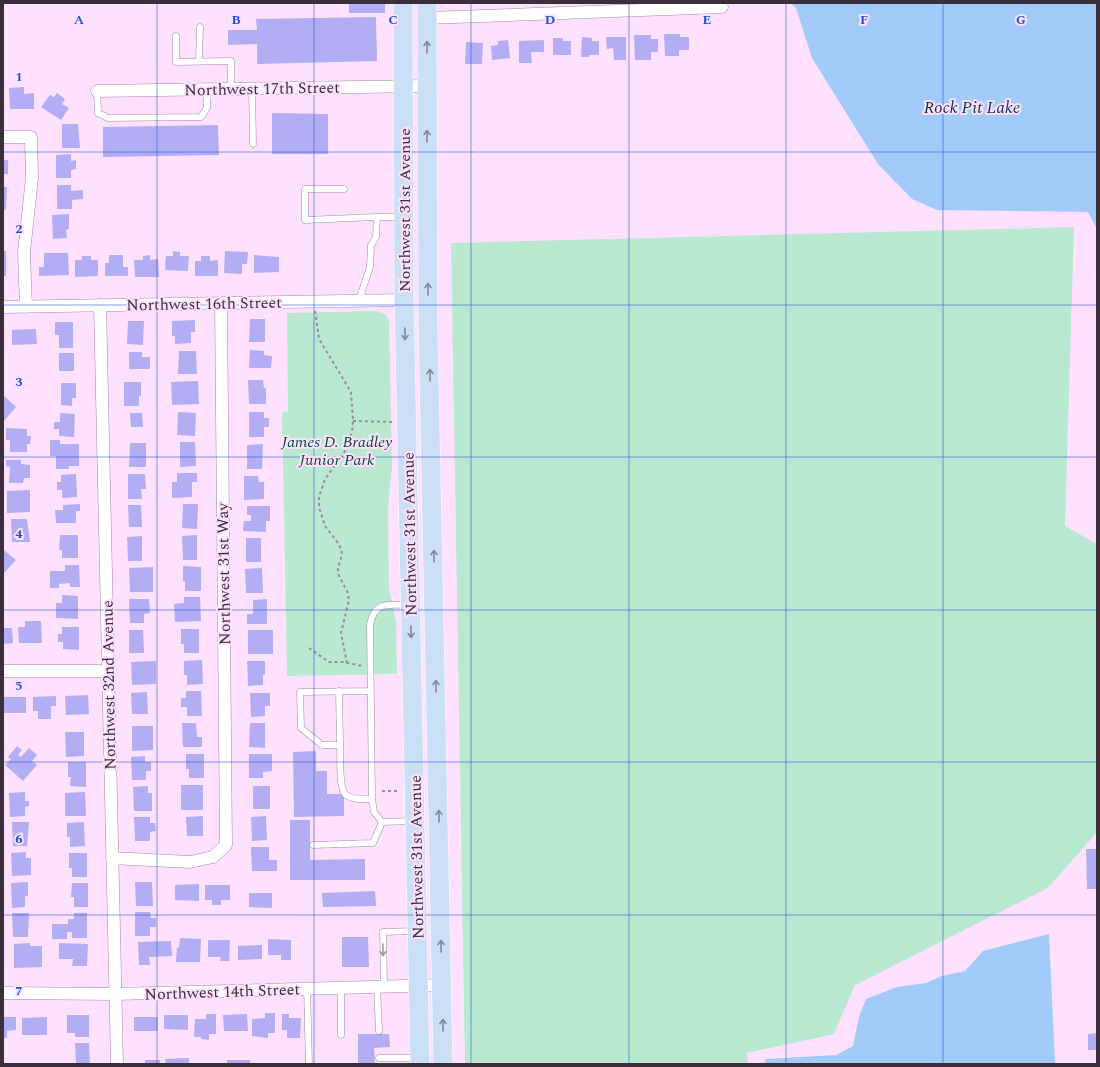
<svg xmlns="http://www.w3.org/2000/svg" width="1100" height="1067" font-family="Spectral,serif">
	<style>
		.green { fill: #bae9d1 }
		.water { fill: #a2cbfa }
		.building { fill: #b3aef4 }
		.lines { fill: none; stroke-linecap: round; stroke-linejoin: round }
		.service-casing { stroke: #a287a3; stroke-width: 7 }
		.minor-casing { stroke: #a287a3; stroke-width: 13 }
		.primary-casing { stroke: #fff; stroke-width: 20 }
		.path { stroke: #9d899e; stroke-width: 2; stroke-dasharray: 3 3; stroke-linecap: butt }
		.service { stroke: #fff; stroke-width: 6 }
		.minor { stroke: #fff; stroke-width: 12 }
		.primary { stroke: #cbe0f7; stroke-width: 19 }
		.oneway { stroke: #828899 }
		.oneway2 { stroke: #9c979d }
		.grid { fill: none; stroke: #1d4ed8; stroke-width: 1; stroke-opacity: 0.55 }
		.labels { text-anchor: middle; stroke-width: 4; stroke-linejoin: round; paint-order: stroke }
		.street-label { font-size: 16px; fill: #3a2f3b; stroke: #fee1ff }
		.park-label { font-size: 16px; font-style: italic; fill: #074d34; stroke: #fee1ff }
		.water-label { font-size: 17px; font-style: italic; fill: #0d3156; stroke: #fee1ff }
		.grid-label { font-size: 13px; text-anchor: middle; font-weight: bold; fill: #1d4ed8; stroke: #fee1ff; stroke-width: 4; stroke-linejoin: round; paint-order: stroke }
	</style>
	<rect width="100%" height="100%" fill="#fee1ff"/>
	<!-- green -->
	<path class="green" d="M1074,227L1065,526L1097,544V832L1048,888L855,985L834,1034L747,1053L748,1064H465L451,243Z
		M377,311L386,315L389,321L392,467L388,507L389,589L396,621L397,674L287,676L282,412H288L287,313Z"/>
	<!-- water -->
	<path class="water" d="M790,3H1097V229L1088,212L937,210L912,199L878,164L812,58L796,8Z
		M1049,934L1055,1064H764L766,1059L836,1055L853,1046L859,1017L866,999L897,987L926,983L942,976L965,971L983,951Z"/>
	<!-- building -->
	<path class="building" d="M349,3H385V13H349Z
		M376,17L377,61L257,64V44L228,45V30H257L256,19Z
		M664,34H680V37H689V50H679V56H665Z
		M634,35H651V39H658V52H651V60H635Z
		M582,37L592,38V41H599V55H589V57H581Z
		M606,37H626V60H614L613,48L607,49Z
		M553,38H563V41H571V55H553Z
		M508,40L510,58L492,60L491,46L498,45V41Z
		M544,40V52H531L532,63H519V41Z
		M466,42L483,43L482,64H465Z
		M24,87V94L34,93V109H10L9,88Z
		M57,93L65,99L62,104L69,108L61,120L41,107L50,95L54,97Z
		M272,113L328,114V154H272Z
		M62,124H78L80,148H62Z
		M218,125L219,155L103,157V127Z
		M71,154V161L76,160V169L71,170V178H56V155Z
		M3,160H8V174H3Z
		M57,185H71V191L83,190V199L72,200V209H57Z
		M3,187H7L6,210L3,209Z
		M69,214V229L66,230L67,238L53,239L52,215Z
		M3,251H6V276H3Z
		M173,251L180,252V256H189L188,271L165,270L166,256H173Z
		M225,251L248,252L247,264H242V274L224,273Z
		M44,253H68L69,275L39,276V267H44Z
		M109,255H123V267H128V276H105V263H109Z
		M150,255V260L158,259L159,277H135L134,260H143V256Z
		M254,255L279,257V272L254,273Z
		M82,256H91V260H98V276L75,277V260H82Z
		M201,256H210V261L218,260V276H195V261H201Z
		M250,319H265V342H249Z
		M195,320V332H191V343L175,344V336H172V321Z
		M128,321H144L143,345L127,344Z
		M55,322H73V348H59V335H55Z
		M36,329L37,344L12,345V330Z
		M250,350L264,351V355L272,356L271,368H249Z
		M179,351H196L197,374H178Z
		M129,352H142V357H150V369H129Z
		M59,353H74V371H59Z
		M248,380H263L264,388H266V404H249Z
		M198,381L199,404L172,405L171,382Z
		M124,382H141V396H139V406H124Z
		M61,383H76V398H72V406L61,405Z
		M3,395L16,407L3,422Z
		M178,412L196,413L195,436L177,435Z
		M249,412H264V418H269V427H264V437H249Z
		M60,413L75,414L74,437L59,436V429H54V422H60Z
		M130,413H142L143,427H131Z
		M6,428L27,429V436H31L30,444H27V452H10V440H6Z
		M50,440H60V444H79V466H69V469H56V456H50Z
		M180,442H195L196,466L180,467Z
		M130,443H146V467H129Z
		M263,444L262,469H247V445Z
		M6,460H21V464L30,465V478H24L23,483H9L10,467L6,466Z
		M177,473H197V482H192V497L172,498V482H177Z
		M76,474L77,497L62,498V490H57V482H61V475Z
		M128,474H145L146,489H141L142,499H128Z
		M244,476H258L259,482H264V499L244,500Z
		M30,490V512L7,513V491Z
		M80,504V511H76V523H56L55,510H63V505Z
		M183,504H198L197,529L182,528Z
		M128,505H141L142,527H129Z
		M247,506H270V521H266V532L243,531L244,521H251V515H247Z
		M11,519H27L30,542H12Z
		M60,535H78V558H62V550H59Z
		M197,535V560H183L182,536Z
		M142,536V561H128L127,537Z
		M246,538H261V562H246Z
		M4,550L16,560L3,574V551Z
		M65,565H79L80,587H70V583L59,584V588H50V571H65Z
		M183,566L201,567V591H185V581H183Z
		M153,567V592H130L129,568Z
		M262,568L263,593H246L245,569Z
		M62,595L78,596V619L56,618V603H62Z
		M184,597H200L201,621L175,622L174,604L184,603Z
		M129,599H149L150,613L144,614V623H130Z
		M267,599V624H247V614H253V600Z
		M25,621H41L42,643H19L18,627H25Z
		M62,627H79V650L63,649V642H58V634H62Z
		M3,628H12L13,643L3,644Z
		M181,629H199V653H184V644H181Z
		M129,630H143L144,653H129Z
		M248,630H273V654H248Z
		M202,660L203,684L187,685V675H184V661Z
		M156,661V684L132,685L131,662Z
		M247,661H265V675H263V685L248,686Z
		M186,691H201L202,716H187V707H181V698H186Z
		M147,692L148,714H132L131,693Z
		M250,693H270V706H265V716L251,717Z
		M88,695L89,714L66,715L65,696Z
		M56,696V706H51V719H38V711H33V697Z
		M3,697H26V713H3Z
		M182,723H196L197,737H202V747H183Z
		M250,723H265V748L249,747Z
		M132,726H153V750L132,751Z
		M65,732H84V756L66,757Z
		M17,746L22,750L18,755L21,757L29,748L37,755L32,761L37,765L23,781L5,765L11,759L8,757Z
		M316,751V771H327V794H344V816L294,817L293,752Z
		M186,754H204V778H189V769H186Z
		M249,754H272V771L263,772V778H249Z
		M145,756V762H151V771H146V780H132L131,757Z
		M68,762H86V787L70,786L71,777H68Z
		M181,785H203V810H181Z
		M148,786V793H152V811H134L133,787Z
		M253,786H270V809H253Z
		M25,792V801H29V806L25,807V816L10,817L9,793Z
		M85,792L86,816H65V793Z
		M203,816V836H187L186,817Z
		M266,816L267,840L252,841L251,817Z
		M134,817H150V823H155L156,831L150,832V841H135Z
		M290,820H310V860L365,859V880H290Z
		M12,822H29L27,846H13Z
		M84,822L85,846L70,847V837H67V823Z
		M251,847H269V860H277V871H252Z
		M1086,849H1097V889H1087Z
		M26,852V858H31V875L12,876L11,853Z
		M69,853H87V877H72V868H69Z
		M28,882V896H25V907L12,908L11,883Z
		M135,882H152L153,906H136Z
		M72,883H88V907H74V897H71Z
		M199,884V901L175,900V885Z
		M205,885H230V900H221V905H212V900H205Z
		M375,891L376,906L323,907L322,893Z
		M249,893H272V908L249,907Z
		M135,912H150L151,918H156V927H150V936H135Z
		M12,913H29L28,937H13Z
		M74,913H87V938H72V932H67V939H52V924H68V919H74Z
		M342,937H368L369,967H342Z
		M180,938L201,939L200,962H176L177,947L179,948Z
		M268,939L291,940V960H281V955H268Z
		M208,940H230L229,961H220L221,957H208Z
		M171,941L172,956L149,957L150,965H139L138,942Z
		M30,943V946H42V967L14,968V944Z
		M59,943L88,944L87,966H72L73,959H59Z
		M262,945V959L238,960V946Z
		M265,1013H275V1033H268V1038L252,1036V1019L265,1018Z
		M206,1014H216V1034H209V1040L201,1039V1037H194L195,1019H206Z
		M247,1014L248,1031H224L223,1015Z
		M282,1014H289V1018H301L300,1038H287V1030H282Z
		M67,1015H89V1037H75V1033H67Z
		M164,1015H188V1030L164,1029Z
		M3,1017H16V1030L7,1031V1038H3Z
		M47,1017V1035H22V1018Z
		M134,1017H158V1031H134Z
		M1097,1033V1050H1088V1034Z
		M358,1034H389L390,1047L374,1048L375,1064H358Z
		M75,1043H89L90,1064H76Z
		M189,1058V1064H166L165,1059Z
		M145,1060H160V1064H145Z
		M227,1060H250V1064H227Z"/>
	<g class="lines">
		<!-- service casing -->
		<g class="service-casing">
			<path id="service" d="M176,36V62L231,61V88
				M199,61L200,27
				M252,88L253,144
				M97,91L98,113L108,118L201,117L207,108V89
				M344,189H305V220L377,217
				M359,300L370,267L371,245L376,237L377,217H401
				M409,605C388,605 376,600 370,624L372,799L374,812L382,822L413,821
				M339,691L340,745H322L301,728L300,692L371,691
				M340,745C341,755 338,789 346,795C353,800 364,799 372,799
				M313,845L373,843L382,822
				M377,986L379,1031
				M384,986L383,932L416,931
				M341,987V1035
				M307,988L309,1064
				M379,1058H418"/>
		</g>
		<!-- minor casing -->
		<g class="minor-casing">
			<path id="minor" d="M427,18L722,7
				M97,91L427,86
				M3,137H31L32,178L24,252L26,307
				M100,305L117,1064
				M3,307L404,300
				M3,671H108
				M112,858L190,862L213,857L226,845L221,303
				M3,993L116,994L442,985"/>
		</g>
		<!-- primary casing -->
		<g class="primary-casing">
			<path id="primary" d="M403,3L404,300L420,1064
				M427,3L428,328L443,1064"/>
		</g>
		<!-- path -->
		<path class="path" d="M315,311L319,339L351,392L353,421L352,432L344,453L325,479L319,497V507L325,526L338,543L341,549L342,555L338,568V574L348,593L349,600L341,633L347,663
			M353,421L393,422
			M309,648L329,662H343L362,666
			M382,791H397"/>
		<!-- service -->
		<use href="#service" class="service"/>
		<!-- minor -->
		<use href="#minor" class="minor"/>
		<!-- primary -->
		<use href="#primary" class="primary"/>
	</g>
	<!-- one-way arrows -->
	<defs><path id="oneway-shaft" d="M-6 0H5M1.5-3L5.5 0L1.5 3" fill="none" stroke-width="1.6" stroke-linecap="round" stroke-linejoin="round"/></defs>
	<g class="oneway">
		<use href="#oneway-shaft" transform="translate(427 47) rotate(-90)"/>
		<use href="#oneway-shaft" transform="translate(427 136) rotate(-90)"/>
		<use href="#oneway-shaft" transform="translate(428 289) rotate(-90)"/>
		<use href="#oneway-shaft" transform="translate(405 334) rotate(89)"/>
		<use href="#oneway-shaft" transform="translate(430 375) rotate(-91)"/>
		<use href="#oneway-shaft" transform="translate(434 556) rotate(-91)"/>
		<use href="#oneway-shaft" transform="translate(411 632) rotate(89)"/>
		<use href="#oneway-shaft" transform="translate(436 686) rotate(-91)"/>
		<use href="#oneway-shaft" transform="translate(439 816) rotate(-91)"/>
		<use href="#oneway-shaft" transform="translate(441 946) rotate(-91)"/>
		<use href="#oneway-shaft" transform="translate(443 1025) rotate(-91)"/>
	</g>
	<use class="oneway2" href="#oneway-shaft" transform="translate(383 950) rotate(88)"/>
	<!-- grid -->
	<path class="grid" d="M157,3V1064M314,3V1064M471,3V1064M629,3V1064M786,3V1064M943,3V1064M3,152H1097M3,305H1097M3,457H1097M3,610H1097M3,762H1097M3,915H1097"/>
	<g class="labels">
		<!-- street labels -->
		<g class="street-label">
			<text transform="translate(262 88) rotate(-1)" y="6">Northwest 17th Street</text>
			<text transform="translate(404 210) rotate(-90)" y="6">Northwest 31st Avenue</text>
			<text transform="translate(204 303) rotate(-1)" y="6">Northwest 16th Street</text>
			<text transform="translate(409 534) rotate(-91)" y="6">Northwest 31st Avenue</text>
			<text transform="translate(223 574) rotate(-91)" y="6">Northwest 31st Way</text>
			<text transform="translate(108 685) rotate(-91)" y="6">Northwest 32nd Avenue</text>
			<text transform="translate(416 857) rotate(-91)" y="6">Northwest 31st Avenue</text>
			<text transform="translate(222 991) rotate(-2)" y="6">Northwest 14th Street</text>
		</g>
		<!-- park labels -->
		<g class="park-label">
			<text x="337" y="447">James D. Bradley<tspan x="337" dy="18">Junior Park</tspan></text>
		</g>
		<!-- water labels -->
		<g class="water-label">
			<text x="972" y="113">Rock Pit Lake</text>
		</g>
	</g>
	<g class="grid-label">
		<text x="79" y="24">A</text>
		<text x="236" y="24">B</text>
		<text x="393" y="24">C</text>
		<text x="550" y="24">D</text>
		<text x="707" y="24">E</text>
		<text x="864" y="24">F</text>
		<text x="1021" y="24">G</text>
		<text x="19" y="81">1</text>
		<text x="19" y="233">2</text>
		<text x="19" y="386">3</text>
		<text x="19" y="538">4</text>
		<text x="19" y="690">5</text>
		<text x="19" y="843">6</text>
		<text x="19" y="995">7</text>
	</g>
	<!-- border -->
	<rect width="1100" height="1067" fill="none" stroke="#3a2f3b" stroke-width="8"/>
</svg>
